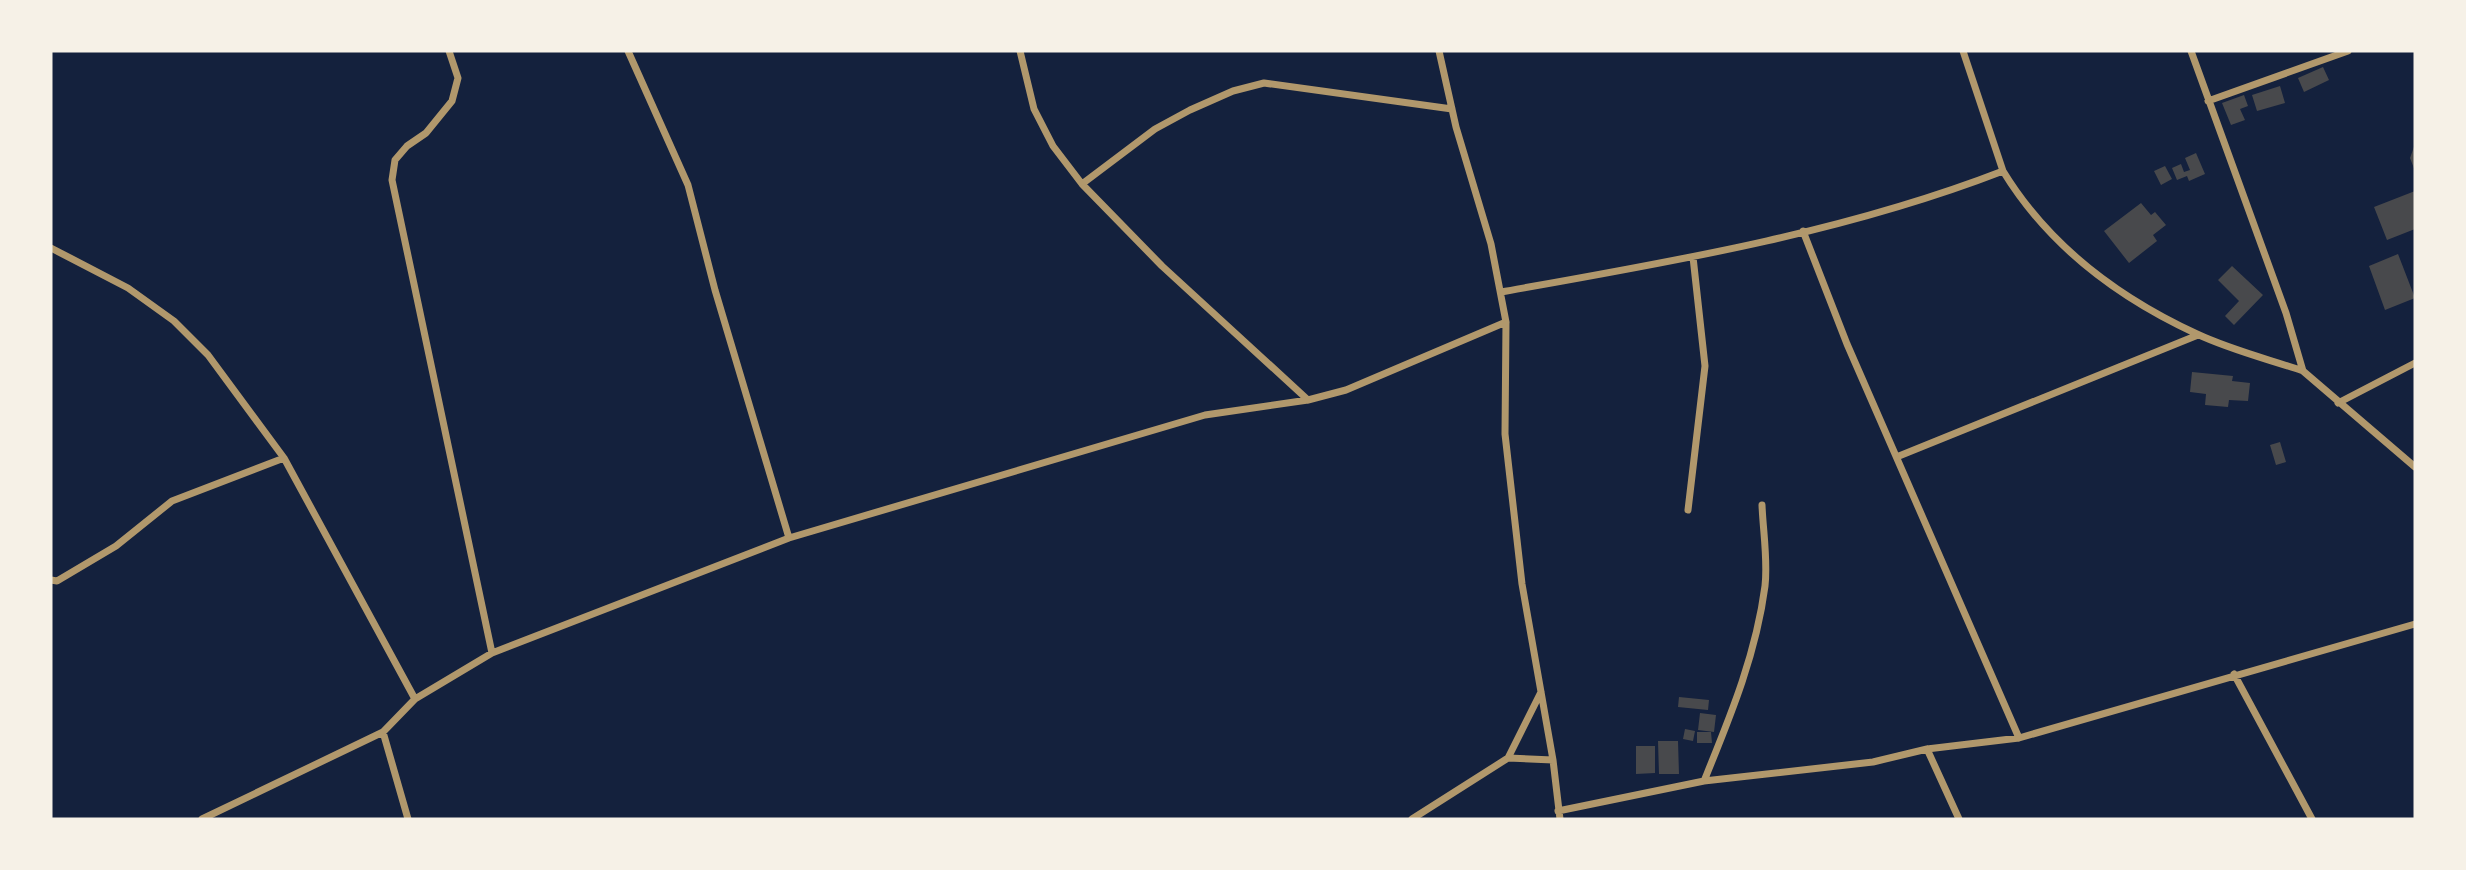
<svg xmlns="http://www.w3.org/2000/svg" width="2466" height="870" font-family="'Work Sans',sans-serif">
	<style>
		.building { fill: #48494c }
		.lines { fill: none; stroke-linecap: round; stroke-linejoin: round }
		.minor { stroke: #b1986c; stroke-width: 7 }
	</style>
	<rect width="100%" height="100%" fill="#14213d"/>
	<!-- building -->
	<path class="building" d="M2323,67L2329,80L2304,92L2298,78Z
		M2280,86L2285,103L2257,111L2252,95Z
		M2244,95L2248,106L2240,109L2245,120L2231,125L2222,103Z
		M2415,144V171L2410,158Z
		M2196,153L2205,174L2189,181L2187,176L2177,180L2172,168L2181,164L2184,172L2190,170L2185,158Z
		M2165,166L2172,179L2161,185L2154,171Z
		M2415,191V229L2387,240L2374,207Z
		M2141,203L2151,215L2155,212L2166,225L2153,235L2157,241L2129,263L2104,231Z
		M2398,254L2415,298L2385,310L2369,266Z
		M2232,266L2263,295L2234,325L2225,316L2239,301L2218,280Z
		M2192,372L2233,376L2232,381L2250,383L2248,401L2229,400L2228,407L2205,405L2206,394L2190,392Z
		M2280,442L2286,462L2276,465L2270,445Z
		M1679,697L1709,700L1708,710L1678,707Z
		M1700,713L1716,715L1714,732L1698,730Z
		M1685,729L1695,731L1693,741L1683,739Z
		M1697,732H1711L1712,743H1697Z
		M1658,741H1678L1679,774H1659Z
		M1636,746H1655V773L1636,774Z"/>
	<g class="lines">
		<!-- minor -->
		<path class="minor" d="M449,51L458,78L452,101L426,133L407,146L395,160L392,180L492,653
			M628,51L688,185L715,290L789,538
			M1020,51L1034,109L1053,146L1082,184L1162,266L1308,400
			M1439,51L1456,127L1491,244L1506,322L1505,434L1522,584L1553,760L1560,819
			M1963,51L2003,171
			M2191,51L2286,313L2303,371L2415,467
			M2208,101L2348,51
			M1082,184L1155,129L1190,110L1233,91L1264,83L1452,109
			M1803,231L1847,344L2019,738
			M51,248L128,288L174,321L208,355L284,458L415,699
			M1501,292C1670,262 1843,233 2003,171C2048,245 2119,298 2197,334C2231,350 2268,359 2303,371
			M2338,403L2415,363
			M1899,456L2198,335
			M1688,510L1705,366L1693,257
			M51,580L57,581L116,546L172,501L284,458
			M2234,674L2312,819
			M383,732L408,819
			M1927,749L1959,819
			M1508,758L1553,760
			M1704,781C1730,717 1756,655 1765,586C1768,560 1763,531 1762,505
			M1558,811L1704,781L1873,762L1927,749L2019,738L2415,624
			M202,819L383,732L415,699L492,653L789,538L1205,415L1308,400L1346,390L1506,322
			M1412,819L1508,758L1541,692"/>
	</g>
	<!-- border -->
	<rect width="2466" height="870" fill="none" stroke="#f6f1e7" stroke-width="105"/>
</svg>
